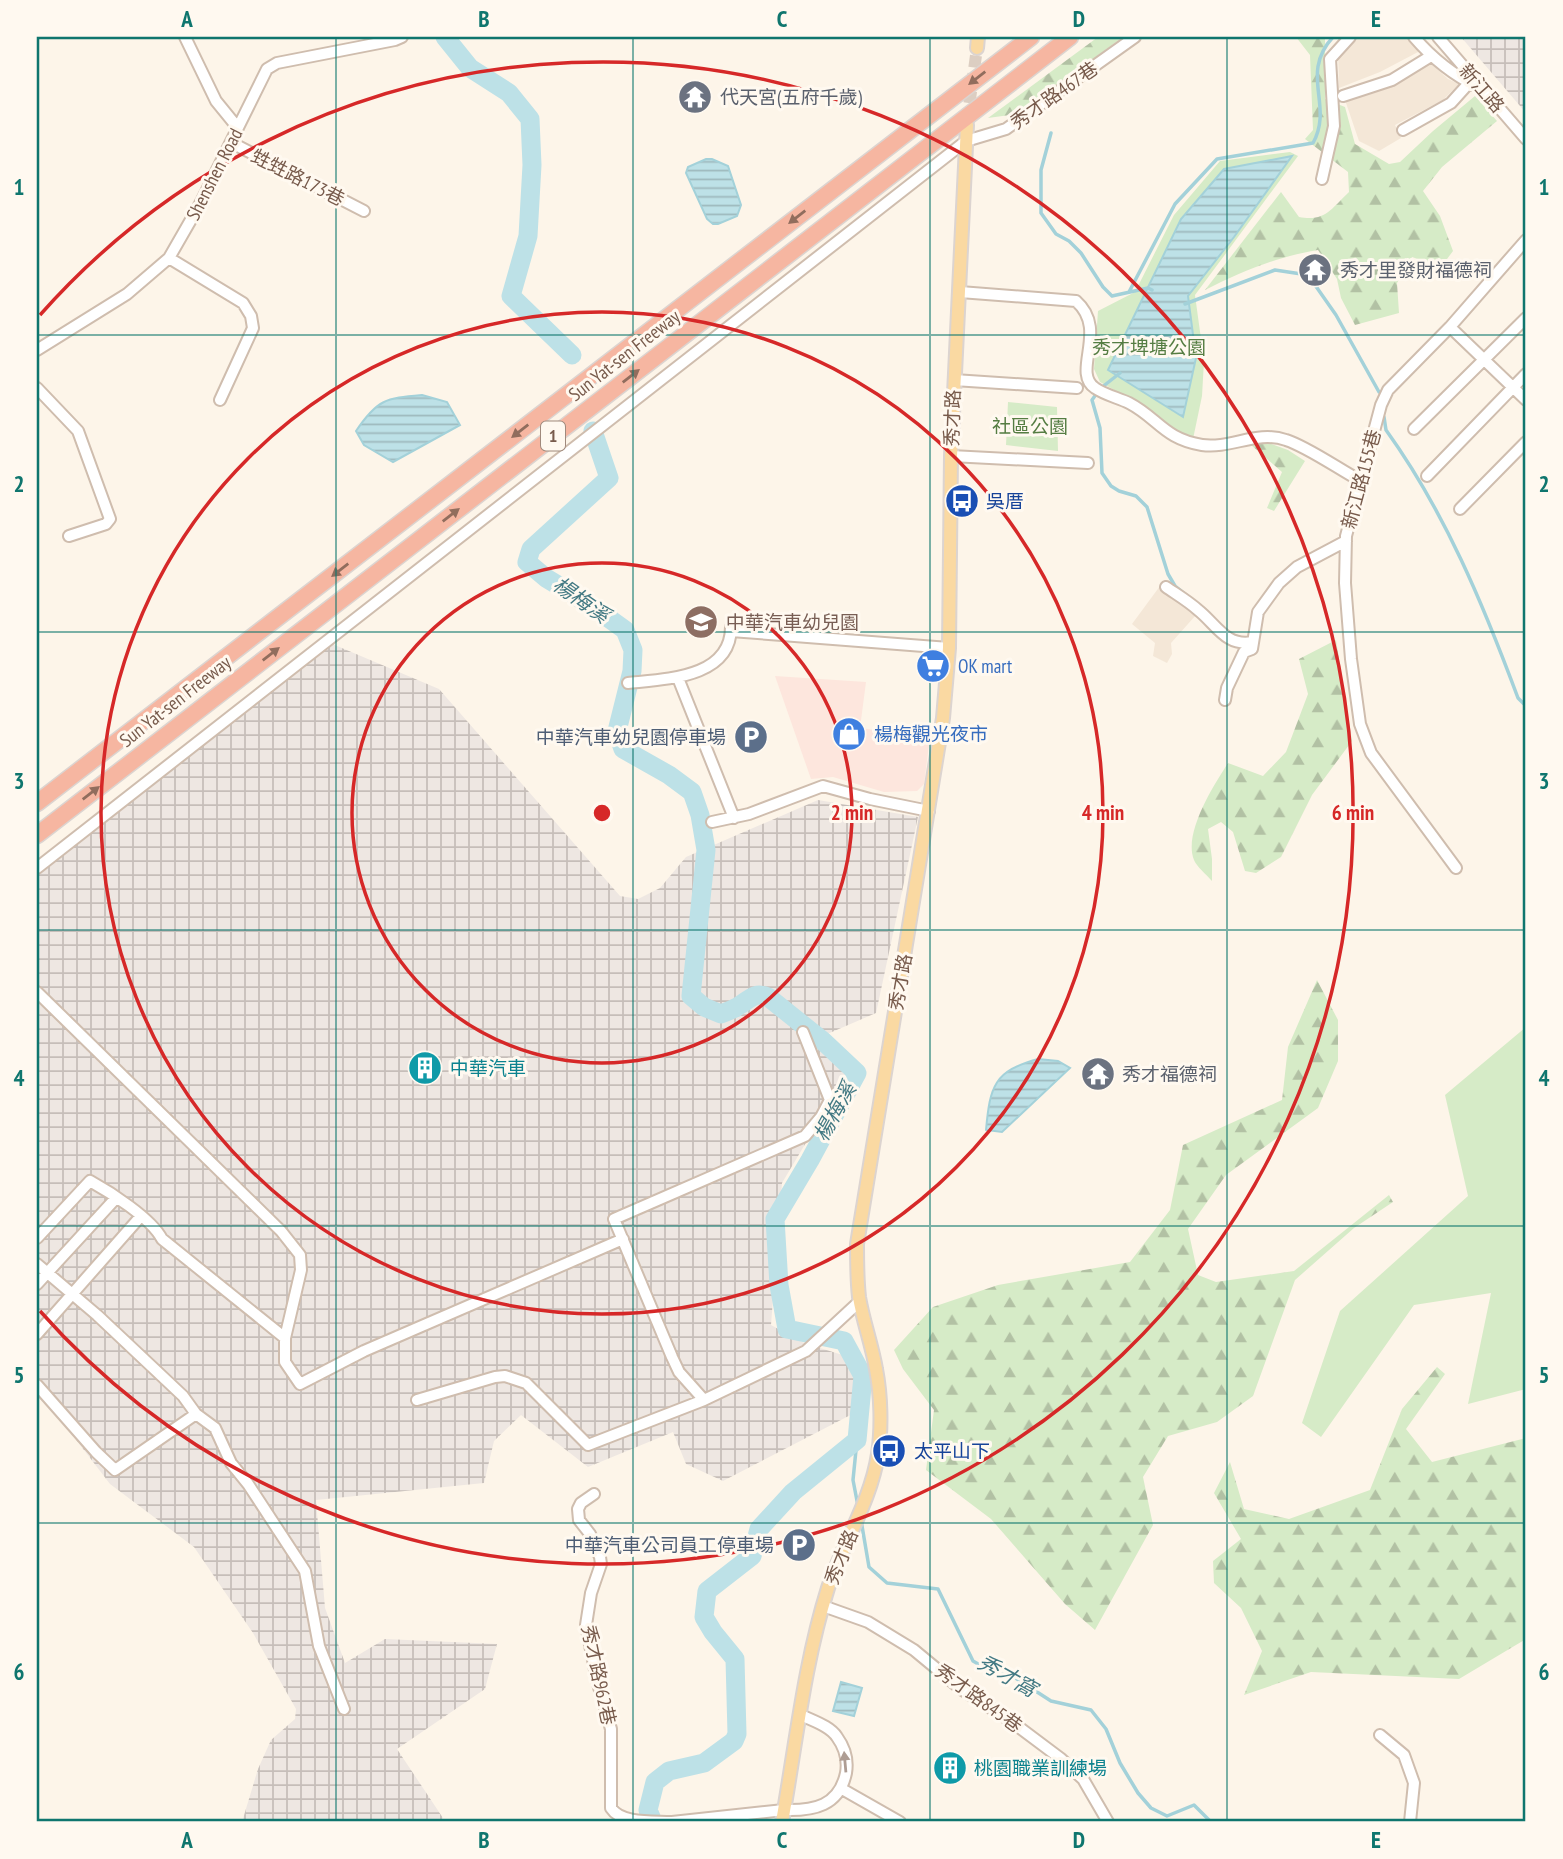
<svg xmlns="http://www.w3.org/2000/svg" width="1563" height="1859" font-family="'PT Sans Narrow','Noto Sans TC',sans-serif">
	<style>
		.residential { fill: #f4e7d7 }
		.commercial { fill: #fde6dd }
		.industrial { fill: url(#industrial-grid) }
		.green { fill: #d6ebc7 }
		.forest { fill: url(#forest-firs) }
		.water { fill: url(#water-rules); stroke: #a3d1d9; stroke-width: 2 }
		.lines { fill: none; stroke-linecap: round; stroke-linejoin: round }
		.stream { stroke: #a3d1d9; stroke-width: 3.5 }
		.river { stroke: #bde1e7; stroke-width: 19 }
		.major-tunnel { stroke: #dccec2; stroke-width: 12; stroke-dasharray: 12 6; stroke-linecap: butt }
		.minor-casing { stroke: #cfbdae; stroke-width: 14 }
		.major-casing { stroke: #dcd4d0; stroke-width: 16 }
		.highway-casing { stroke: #dcd4d0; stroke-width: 19 }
		.minor { stroke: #fff; stroke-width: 10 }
		.major { stroke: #fad9a2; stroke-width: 12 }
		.highway { stroke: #f6b6a1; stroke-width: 16 }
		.oneway { fill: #916d5d }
		.oneway2 { fill: #ae9d94 }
		.grid { fill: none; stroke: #0f766e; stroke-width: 2; stroke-opacity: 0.55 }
		.ring { fill: none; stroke: #d62828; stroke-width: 3.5 }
		.labels { text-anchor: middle; stroke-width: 6; stroke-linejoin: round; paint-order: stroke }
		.shield { fill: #fff9f0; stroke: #a08a7d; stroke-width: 2 }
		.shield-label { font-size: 18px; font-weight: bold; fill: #785b4c }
		.street-label { font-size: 19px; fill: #785b4c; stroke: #fff9f0 }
		.worship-label { font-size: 19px; fill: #5b616d; stroke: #fff9f0; text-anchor: start }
		.park-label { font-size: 19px; fill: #557d43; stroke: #fff9f0 }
		.transit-label { font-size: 19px; fill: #164399; stroke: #fff9f0; text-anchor: start }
		.education-label { font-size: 19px; fill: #785e54; stroke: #fff9f0; text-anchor: start }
		.shop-label { font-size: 19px; fill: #366cbe; stroke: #fff9f0; text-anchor: start }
		.service-label { font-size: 19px; fill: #4e5e75; stroke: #fff9f0; text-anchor: end }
		.culture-label { font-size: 19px; fill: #0d838f; stroke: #fff9f0; text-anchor: start }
		.water-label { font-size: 21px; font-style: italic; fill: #437983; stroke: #fff9f0 }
		.centre { fill: #d62828; stroke: #fff9f0; stroke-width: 3.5 }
		.ring-label { font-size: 21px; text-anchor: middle; font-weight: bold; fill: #d62828; stroke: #fff9f0; stroke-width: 6; stroke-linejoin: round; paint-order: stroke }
		.neatline { fill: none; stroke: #0f766e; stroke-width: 2.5 }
		.grid-label { font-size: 23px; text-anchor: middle; font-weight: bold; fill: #0f766e }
	</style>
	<defs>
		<pattern id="industrial-grid" width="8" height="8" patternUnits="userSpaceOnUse" patternTransform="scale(1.75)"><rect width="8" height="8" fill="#eee7e2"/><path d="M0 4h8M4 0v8" fill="none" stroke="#c6beb9"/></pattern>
		<pattern id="forest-firs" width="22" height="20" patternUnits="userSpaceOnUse" patternTransform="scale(1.75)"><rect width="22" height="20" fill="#d6ebc7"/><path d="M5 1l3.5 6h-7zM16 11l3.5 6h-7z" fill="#b2c1a4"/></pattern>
		<pattern id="water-rules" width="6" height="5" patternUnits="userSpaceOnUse" patternTransform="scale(1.75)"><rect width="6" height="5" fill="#bde1e7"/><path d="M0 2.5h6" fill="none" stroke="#9eb9bd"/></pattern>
	</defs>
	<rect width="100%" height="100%" fill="#fdf5e9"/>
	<!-- residential -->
	<path class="residential" d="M1351,37H1407L1420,51L1380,72L1339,88L1338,50Z
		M1428,61L1448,79L1459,84L1443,100L1395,125L1401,138L1379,151L1359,141L1345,100Z
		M1160,586L1196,615L1171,643L1172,654L1167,663L1153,656L1155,643L1132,624Z"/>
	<!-- commercial -->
	<path class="commercial" d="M775,676L866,682L860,728L930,737L924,784L917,791L884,792L833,777L811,779Z"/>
	<!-- industrial -->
	<path class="industrial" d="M1461,37H1526V113Z
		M330,643L439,689L620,896L638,899L660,888L686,857L818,800L918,817L876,1013L811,1041L848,1072L782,1183L771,1325L804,1343L849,1357L866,1407L723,1481L686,1464L673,1432L588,1467L521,1415L494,1441L484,1483L316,1500L325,1608L345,1663L385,1639L497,1644L485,1689L397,1749L443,1818L439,1822H242L258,1769L271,1740L295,1719L296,1709L253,1633L194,1547L110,1484L64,1424L37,1396V875Z"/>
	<!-- green -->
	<path class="green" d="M1290,152L1298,156L1195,295L1204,361L1202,396L1193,439L1176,434L1134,401L1100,382L1094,369L1098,311L1135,292L1174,215L1220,161Z
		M1008,402L1057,407L1058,451L1006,445Z
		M1526,1027V1389L1468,1404L1491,1293L1414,1305L1321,1437L1302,1423L1340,1311L1468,1196L1445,1095Z"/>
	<!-- forest -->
	<path class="forest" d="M1098,37H1123L1017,114L988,118Z
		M1296,37H1325V99L1345,107L1355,144L1389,164L1400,162L1433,131L1475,96L1497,121L1442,167L1423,191L1440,216L1453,251L1441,267L1412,257L1397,283L1399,313L1355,325L1341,298L1337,279L1318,250C1276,257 1243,271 1205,290L1281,192L1299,217C1325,222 1331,209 1349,192L1348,172L1305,139L1313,130L1310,55Z
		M1266,442L1288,450L1305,461L1274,511L1267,508L1282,472L1251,445Z
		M1336,640L1352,741L1312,795L1281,857L1256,873L1245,871L1233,832L1221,822L1208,829L1212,859V881C1206,874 1197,867 1194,860C1183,833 1214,785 1228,763L1263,776L1286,752L1308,694L1299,659Z
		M1317,980L1338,1020V1061L1318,1108L1226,1175L1188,1229L1198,1275L1216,1282L1294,1271L1389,1195L1393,1202L1354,1228L1295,1280L1253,1396L1217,1422L1168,1436L1143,1477L1153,1525L1095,1630L1065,1604L991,1519L926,1470L934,1410L903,1369L894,1350L933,1307L998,1285L1130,1262L1170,1210L1183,1145L1282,1100L1288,1047Z
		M1437,1367L1445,1374L1406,1429L1432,1462L1526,1438V1639L1459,1679L1311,1672L1244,1695L1262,1651L1241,1608L1214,1583L1213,1561L1241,1539L1214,1493L1230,1462L1244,1509L1289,1519L1370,1490L1402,1409Z"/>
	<!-- water -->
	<path class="water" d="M1292,156L1234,237L1188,296L1196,358L1183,417L1108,370L1181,219L1224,169Z
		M706,159H712L728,166L741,205L737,216L718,224H713L707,219L686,173L688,167Z
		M422,395L447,402L460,425L393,462L364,445L356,431C377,400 385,398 422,395Z
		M1038,1059L1058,1061L1070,1068L1002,1132L986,1130C990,1086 994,1071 1038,1059Z
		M841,1682L862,1688L854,1716L833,1711Z"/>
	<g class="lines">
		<!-- stream -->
		<path class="stream" d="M1051,133L1041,170V213L1056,234L1069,241L1081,253L1103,287L1112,296L1148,288L1152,290
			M1129,292L1175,204L1217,159L1313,143C1334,105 1299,74 1333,37
			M1185,304L1275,270L1308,275L1336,315L1379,392
			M1101,388L1120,373
			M1097,393L1092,400L1100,428L1102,473L1111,486L1119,491L1136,496L1147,507L1168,574L1175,586L1209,613
			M1384,417L1386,430C1445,512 1483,604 1518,698L1526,706
			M857,1440L853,1480L858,1506
			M861,1520L869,1567L887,1583L938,1589L973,1661L992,1672L1014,1677L1051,1701L1091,1710L1106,1729L1120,1763L1138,1793L1151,1808L1167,1816L1194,1805L1211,1822"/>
		<!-- river -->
		<path class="river" d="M445,37L470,68L509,93L530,119L532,165L528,236L511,296L572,355
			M593,431L609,478L531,549L527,562L546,578L589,604L625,630L633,650L632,671L617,731L623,749L669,775L692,792L700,815L706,850L691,996L704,1007L721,1014C726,1012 732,1010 737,1007C750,1000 753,991 768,997L823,1041L857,1073L810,1160L775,1219L779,1285L787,1329L844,1341L863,1376L857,1440L793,1492L759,1529L752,1556L707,1591L704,1617L713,1632L735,1659L737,1734L734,1741L704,1763L669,1771L655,1782L648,1810L653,1822"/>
		<!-- major-tunnel -->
		<path class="major-tunnel" d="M967,121L977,48"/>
		<!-- minor casing -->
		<g class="minor-casing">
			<path id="minor" d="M185,37L216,101L238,128
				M1414,37C1432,58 1453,75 1478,87
				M1438,37L1526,139
				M1343,96L1392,80L1431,56
				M1403,130L1451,103L1469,83
				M232,143L364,211
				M1322,179L1334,126L1330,59L1350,37
				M169,258L243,303L251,316L253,328L220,400
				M960,292L1076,301C1109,330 1071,372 1095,388C1105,395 1119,398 1129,403C1158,418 1164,439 1202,445C1231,449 1257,430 1286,440C1308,447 1340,470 1361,481
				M1450,327L1526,400
				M37,350L127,294L169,258L200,204L267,69L277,63L395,40L402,37
				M954,380L1077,388
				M37,388L78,431L110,519L106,524L69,536
				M1414,429L1526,318
				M951,456L1088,463
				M1427,476L1526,374
				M1460,509L1526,442
				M1166,587C1176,594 1188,601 1198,610C1216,624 1226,647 1252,642
				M731,631L949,648
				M678,678L734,818
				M628,683C666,679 731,678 731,627
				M1225,700L1227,688L1244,652L1252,649L1258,612L1279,583L1297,567L1346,541
				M712,822L749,814L823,786L870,799L929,811
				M37,868L966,141L1006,129L1135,37
				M1456,868L1371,753L1360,724L1351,659L1345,583L1346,536L1381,405L1388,390L1450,327L1526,240
				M37,992L281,1231L300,1255L301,1270L285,1338V1362L300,1384L364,1351L623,1239
				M37,1238L90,1181C110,1192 151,1218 162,1239L285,1338
				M37,1264L97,1315L183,1396L196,1414L215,1428L231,1463L248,1484L305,1571L319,1646L344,1709
				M37,1284L116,1198
				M37,1334L141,1216
				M37,1385L96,1452L115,1470L196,1414
				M417,1400L495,1377L505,1376L526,1383L588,1445L704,1400L806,1351L860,1301
				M704,1400L679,1372L672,1357L614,1219L805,1136L821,1117L830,1100L803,1032
				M594,1494L581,1503L578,1509L579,1520L590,1534L600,1557L601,1564L591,1593L586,1625L597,1680L611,1729V1808C621,1824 653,1821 671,1822
				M823,1606L868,1622L914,1650L961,1689L1008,1719L1060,1758L1083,1779L1108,1822
				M1380,1735L1404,1755L1414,1783L1410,1822
				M842,1789L900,1822
				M672,1822L784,1810C814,1811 839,1806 846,1773C848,1761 845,1748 837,1737C830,1726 813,1721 801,1715"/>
		</g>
		<!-- major casing -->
		<g class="major-casing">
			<path id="major" d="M977,48L978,37
				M782,1822C796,1744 804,1664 828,1588C843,1543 871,1501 878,1454C882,1428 881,1395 876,1369C872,1345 863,1321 859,1297C857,1279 857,1262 857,1244L943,718L949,648L951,456L967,125"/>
		</g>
		<!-- highway casing -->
		<g class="highway-casing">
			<path id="highway" d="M37,803L1031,37
				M37,835L1070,37"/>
		</g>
		<!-- minor -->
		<use href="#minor" class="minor"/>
		<!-- major -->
		<use href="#major" class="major"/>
		<!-- highway -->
		<use href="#highway" class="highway"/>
	</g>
	<!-- one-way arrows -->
	<defs><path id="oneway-solid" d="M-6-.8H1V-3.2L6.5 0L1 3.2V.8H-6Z" transform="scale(1.75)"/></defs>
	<g class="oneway">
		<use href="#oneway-solid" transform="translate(977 78) rotate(142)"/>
		<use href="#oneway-solid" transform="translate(797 217) rotate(142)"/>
		<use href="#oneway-solid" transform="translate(631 376) rotate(-38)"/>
		<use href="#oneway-solid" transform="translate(520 431) rotate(142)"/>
		<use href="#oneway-solid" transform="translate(451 515) rotate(-38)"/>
		<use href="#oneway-solid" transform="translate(340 570) rotate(142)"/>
		<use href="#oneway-solid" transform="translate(271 654) rotate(-38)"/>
		<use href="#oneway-solid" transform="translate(91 793) rotate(-38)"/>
	</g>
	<use class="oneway2" href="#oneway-solid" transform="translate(845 1762) rotate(-95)"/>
	<!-- grid -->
	<path class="grid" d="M336,37V1822M633,37V1822M930,37V1822M1227,37V1822M37,335H1526M37,632H1526M37,930H1526M37,1226H1526M37,1523H1526"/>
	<!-- distance rings -->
	<g class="ring">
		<circle cx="602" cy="813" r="250"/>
		<circle cx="602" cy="813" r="501"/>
		<path d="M40 315A751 751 0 1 1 40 1311"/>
	</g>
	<!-- icons -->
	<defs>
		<g id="temple-disc" transform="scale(1.75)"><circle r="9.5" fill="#6b7280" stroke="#fff9f0"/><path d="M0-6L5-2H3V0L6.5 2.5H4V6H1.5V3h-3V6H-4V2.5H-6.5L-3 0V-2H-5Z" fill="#fff"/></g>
		<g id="bus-disc" transform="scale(1.75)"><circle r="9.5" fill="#1a4fb4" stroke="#fff9f0"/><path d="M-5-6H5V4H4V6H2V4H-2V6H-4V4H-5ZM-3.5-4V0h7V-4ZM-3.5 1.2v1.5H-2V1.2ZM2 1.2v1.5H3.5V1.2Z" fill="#fff"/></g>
		<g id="school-disc" transform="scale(1.75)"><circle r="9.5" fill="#8d6e63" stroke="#fff9f0"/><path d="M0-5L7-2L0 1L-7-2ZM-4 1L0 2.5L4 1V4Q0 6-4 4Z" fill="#fff"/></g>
		<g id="supermarket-disc" transform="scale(1.75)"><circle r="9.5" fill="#3f7fe0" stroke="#fff9f0"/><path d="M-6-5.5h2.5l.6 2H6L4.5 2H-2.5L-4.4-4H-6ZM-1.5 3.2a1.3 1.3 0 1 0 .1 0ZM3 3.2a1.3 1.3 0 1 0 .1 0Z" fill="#fff"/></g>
		<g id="shop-disc" transform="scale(1.75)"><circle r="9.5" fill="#3f7fe0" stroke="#fff9f0"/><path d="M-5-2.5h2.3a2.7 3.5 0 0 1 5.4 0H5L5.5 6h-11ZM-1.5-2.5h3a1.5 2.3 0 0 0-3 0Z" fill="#fff"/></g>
		<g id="parking-disc" transform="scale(1.75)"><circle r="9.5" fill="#5c6f8a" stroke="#fff9f0"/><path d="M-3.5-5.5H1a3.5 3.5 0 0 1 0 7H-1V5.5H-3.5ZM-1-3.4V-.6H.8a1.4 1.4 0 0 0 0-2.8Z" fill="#fff"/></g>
		<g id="building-disc" transform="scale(1.75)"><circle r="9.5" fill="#0f9aa8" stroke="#fff9f0"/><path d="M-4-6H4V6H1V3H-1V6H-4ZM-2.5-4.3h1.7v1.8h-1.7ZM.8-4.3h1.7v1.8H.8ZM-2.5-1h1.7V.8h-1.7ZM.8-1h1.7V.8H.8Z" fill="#fff"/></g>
	</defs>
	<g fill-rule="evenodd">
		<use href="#temple-disc" x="695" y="97"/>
		<use href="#temple-disc" x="1315" y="270"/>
		<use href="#bus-disc" x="962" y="501"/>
		<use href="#school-disc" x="701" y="622"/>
		<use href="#supermarket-disc" x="933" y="666"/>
		<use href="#shop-disc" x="849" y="734"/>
		<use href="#parking-disc" x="751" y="737"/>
		<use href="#building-disc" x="425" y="1068"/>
		<use href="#temple-disc" x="1098" y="1074"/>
		<use href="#bus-disc" x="889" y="1451"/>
		<use href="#parking-disc" x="799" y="1545"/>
		<use href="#building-disc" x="950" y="1768"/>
	</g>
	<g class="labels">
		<!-- shield labels -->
		<rect class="shield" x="541" y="421.5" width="24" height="29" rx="5"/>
		<g class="shield-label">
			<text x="553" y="442">1</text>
		</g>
		<!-- street labels -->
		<g class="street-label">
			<text transform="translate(1482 88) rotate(49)" y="7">新江路</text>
			<text transform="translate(1054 95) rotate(-35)" y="7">秀才路467巷</text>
			<text transform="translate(214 174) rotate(-63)" y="7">Shenshen Road</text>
			<text transform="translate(298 177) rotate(27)" y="7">甡甡路173巷</text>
			<text transform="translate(624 355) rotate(-38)" y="7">Sun Yat-sen Freeway</text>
			<text transform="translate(952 418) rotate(-88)" y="7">秀才路</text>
			<text transform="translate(1361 479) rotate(-75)" y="7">新江路155巷</text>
			<text transform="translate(175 701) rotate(-38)" y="7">Sun Yat-sen Freeway</text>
			<text transform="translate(900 982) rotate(-80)" y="7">秀才路</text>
			<text transform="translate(841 1557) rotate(-68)" y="7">秀才路</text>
			<text transform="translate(599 1675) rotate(78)" y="7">秀才路962巷</text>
			<text transform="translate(979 1698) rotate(36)" y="7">秀才路845巷</text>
		</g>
		<!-- worship labels -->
		<g class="worship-label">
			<text x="720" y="104">代天宮(五府千歲)</text>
			<text x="1340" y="277">秀才里發財福德祠</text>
			<text x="1122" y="1081">秀才福德祠</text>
		</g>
		<!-- park labels -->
		<g class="park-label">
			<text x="1149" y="354">秀才埤塘公園</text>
			<text x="1030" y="433">社區公園</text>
		</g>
		<!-- transit labels -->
		<g class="transit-label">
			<text x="986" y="508">吳厝</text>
			<text x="914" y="1458">太平山下</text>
		</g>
		<!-- education labels -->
		<g class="education-label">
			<text x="726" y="629">中華汽車幼兒園</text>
		</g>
		<!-- shop labels -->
		<g class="shop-label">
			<text x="958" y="673">OK mart</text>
			<text x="874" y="741">楊梅觀光夜市</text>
		</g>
		<!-- service labels -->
		<g class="service-label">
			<text x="726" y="744">中華汽車幼兒園停車場</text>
			<text x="774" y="1552">中華汽車公司員工停車場</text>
		</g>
		<!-- culture labels -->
		<g class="culture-label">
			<text x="450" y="1075">中華汽車</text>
			<text x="974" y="1775">桃園職業訓練場</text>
		</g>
		<!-- water labels -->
		<g class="water-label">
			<text transform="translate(581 600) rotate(35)" y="7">楊梅溪</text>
			<text transform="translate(835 1112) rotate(-61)" y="7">楊梅溪</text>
			<text transform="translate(1007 1676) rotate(29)" y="7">秀才窩</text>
		</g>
	</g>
	<circle cx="602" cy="813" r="10" class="centre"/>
	<g class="ring-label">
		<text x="852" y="820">2 min</text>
		<text x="1103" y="820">4 min</text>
		<text x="1353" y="820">6 min</text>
	</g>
	<!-- border -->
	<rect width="1563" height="1859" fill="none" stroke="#fff9f0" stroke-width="77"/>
	<rect x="38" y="38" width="1486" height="1782" class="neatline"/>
	<g class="grid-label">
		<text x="187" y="27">A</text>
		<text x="484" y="27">B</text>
		<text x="782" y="27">C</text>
		<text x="1079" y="27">D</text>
		<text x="1376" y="27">E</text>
		<text x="19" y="195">1</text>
		<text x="1544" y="195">1</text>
		<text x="19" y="492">2</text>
		<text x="1544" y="492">2</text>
		<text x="19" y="789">3</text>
		<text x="1544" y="789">3</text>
		<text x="19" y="1086">4</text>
		<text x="1544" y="1086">4</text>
		<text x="19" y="1383">5</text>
		<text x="1544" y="1383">5</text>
		<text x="19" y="1680">6</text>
		<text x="1544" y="1680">6</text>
		<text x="187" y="1848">A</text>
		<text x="484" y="1848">B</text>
		<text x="782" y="1848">C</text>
		<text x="1079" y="1848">D</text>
		<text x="1376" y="1848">E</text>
	</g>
</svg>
